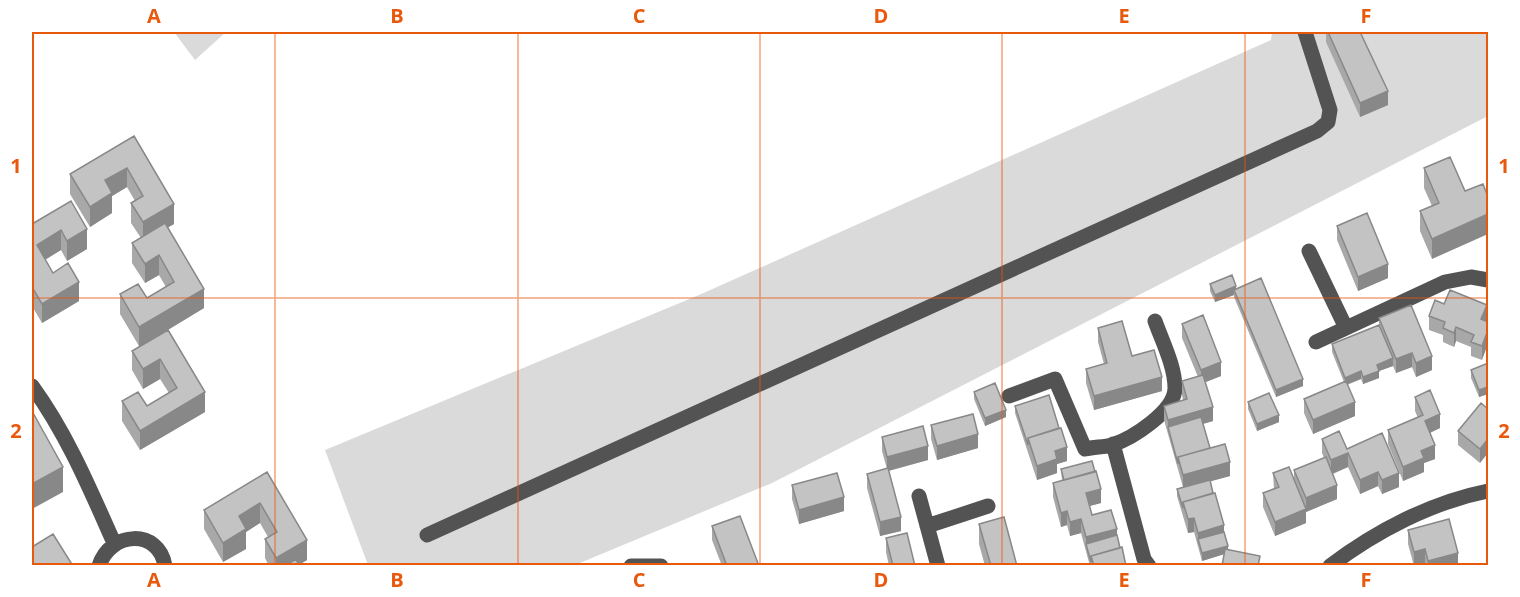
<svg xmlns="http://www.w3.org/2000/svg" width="1520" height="597" font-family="'Open Sans',sans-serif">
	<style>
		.green { fill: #dadada }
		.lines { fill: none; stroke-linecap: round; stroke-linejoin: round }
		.minor { stroke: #535353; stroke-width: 15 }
		.wall { fill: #a8a8a8 }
		.shaded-wall { fill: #888 }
		.building { fill: #c3c3c3; stroke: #888; stroke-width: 1.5 }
		.grid { fill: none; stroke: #e8590c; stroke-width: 1.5; stroke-opacity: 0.55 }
		.neatline { fill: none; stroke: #e8590c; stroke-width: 2 }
		.grid-label { font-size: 20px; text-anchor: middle; font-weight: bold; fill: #e8590c }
	</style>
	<rect width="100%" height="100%" fill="#fff"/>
	<!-- green -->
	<path class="green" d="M174,32H226L195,60Z
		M1272,32H1488V116L772,483L575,565H368L325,450L699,295L1271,40Z"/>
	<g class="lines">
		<!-- minor -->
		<path class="minor" d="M1309,251L1346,328
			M1316,342L1445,282L1471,277L1488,280
			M32,386C67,434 90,489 114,543
			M1009,396L1055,379L1085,449C1094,447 1104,447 1112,445C1133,438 1175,411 1175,388C1175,366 1162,341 1155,321
			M1113,444L1144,559L1149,566
			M919,496L938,566
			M927,526L988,506
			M427,535L1317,131L1328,122L1330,110L1305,32
			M99,566C110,531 159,528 165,566
			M631,566H661
			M1330,566C1376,531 1432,502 1488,491"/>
	</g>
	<!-- wall -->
	<path class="wall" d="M1326,32H1360L1388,105L1360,117L1326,42Z
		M134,136L174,224L168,227L204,308L168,330L205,412L140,450L122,421V401L147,406L169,393L160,379L143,389L132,370V351L139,346L120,314V294L147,298L166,287L159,275L145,283L132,263V243L141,238L131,223V203L135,201L127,187L112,196V213L90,227L70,194V174Z
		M1450,157L1432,259L1420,231V211L1432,206L1424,188V168Z
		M71,201L87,249L67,261L61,250L45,259L53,273L79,301L42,323L32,306V224Z
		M1337,226L1388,278L1358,291L1337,240Z
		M1210,284L1236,289L1303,386L1276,397L1234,297V295L1215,302L1210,291Z
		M1429,316L1487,319L1482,360L1471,356V347L1456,341L1454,347L1443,342V335L1429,330Z
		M1379,318L1432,370L1416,377L1412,367L1396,373L1393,366L1379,371V378L1363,384L1361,379L1347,385L1355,416L1313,434L1304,413V399L1344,382L1332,352V344L1379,325Z
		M1182,324L1221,376L1205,382L1213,421L1203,424L1210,448L1230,476L1210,481L1228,549L1260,566L1224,554L1202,561L1194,532L1188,533L1177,496V489L1183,487L1164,420V406L1183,400L1182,395V381L1198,377L1182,338Z
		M1098,328L1132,356L1162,391L1094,410L1086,383V369L1104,364L1098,342Z
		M1488,363V394L1479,397L1471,378V370Z
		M974,392L1006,417L985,426L974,399Z
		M1415,397L1440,428L1430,433L1435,459L1424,463V472L1403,481L1388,444V430L1418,418L1415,411Z
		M1248,402L1279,422L1257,431L1248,409Z
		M1015,406L1067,461L1057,464V473L1037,480L1015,413Z
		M1488,409L1480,463L1458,445V431Z
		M931,425L978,448L937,460L931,439Z
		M882,437L928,460L889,471L901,531L880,536L867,488V474L887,469L882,451Z
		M1322,439L1347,449L1399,487L1382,494L1378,486L1360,494L1348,467L1333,474L1337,499L1306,512V523L1275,536L1263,507V493L1274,489L1273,473L1294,480V470L1324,458L1322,453Z
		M1061,469L1101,503L1089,506L1092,515L1117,536L1126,566H1090L1081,533L1070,536L1067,525L1061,527L1053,497V483L1062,481Z
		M267,472L307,560L299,565V566H269L265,558V539L268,537L260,523L246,532V549L223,562L204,529V510Z
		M792,485L844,511L799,524L792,499Z
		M979,524L1017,566H985L979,544Z
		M712,526L759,566H722L712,540Z
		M1408,530L1458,566H1425V563L1414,566L1408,544Z
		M886,538L915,566H889L886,552Z"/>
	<!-- shaded-wall -->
	<path class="shaded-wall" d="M1388,91V105L1360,117V103Z
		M127,168V187L112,196V213L90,227V207L105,180Z
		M174,204V224L143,242V222Z
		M1488,214V234L1432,259V239Z
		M87,229V249L67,261V241Z
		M61,230V250L37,265V245Z
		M159,255V275L145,283V264Z
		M1388,264V278L1358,291V277Z
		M79,282V301L42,323V304Z
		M1236,286V293L1234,290V295L1215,302V295Z
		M204,289V308L139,347V327Z
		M1487,305V319L1481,333V319Z
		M1456,327V341L1454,347V333Z
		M1488,330V344L1482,360V346Z
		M1412,353V367L1396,373V359Z
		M1432,356V370L1416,377V363Z
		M1393,358V366L1379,371V378L1363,384V377L1377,365Z
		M160,359V379L143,389V369Z
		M1221,362V376L1201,384V370Z
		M1361,371V379L1345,385V378Z
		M1162,377V391L1094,410V396Z
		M1303,379V386L1276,397V390Z
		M1488,387V394L1479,397V390Z
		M205,392V412L140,450V431Z
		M1355,402V416L1313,434V420Z
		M1213,407V421L1170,433L1168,427V434V420Z
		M1006,410V417L985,426V418Z
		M1440,414V428L1425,435V421Z
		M1279,415V422L1257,431V424Z
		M978,434V448L937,460V446Z
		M1488,439V453L1480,463V449Z
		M1435,445V459L1424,463V472L1403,481V467L1421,451Z
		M928,446V460L887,471V457Z
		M1067,447V461L1057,464V473L1037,480V466L1055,451Z
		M1348,453V467L1331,474V460Z
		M1230,462V476L1183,489V475Z
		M63,467V492L32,509V484Z
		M1378,472V486L1360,494V480Z
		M1399,473V487L1382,494V480Z
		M1337,485V499L1306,512V523L1275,536V522L1306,509V498Z
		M1101,489V503L1086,507V493Z
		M844,497V511L799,524V510Z
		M260,503V523L246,532V549L223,562V543L239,516Z
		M1067,511V525L1061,527V513Z
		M901,517V531L880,536V522Z
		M1194,518V532L1188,533V519Z
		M1081,519V533L1070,536V522Z
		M1224,525V539H1198V533Z
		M1117,529V543L1086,544V537Z
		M307,540V560L297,566H276V558Z
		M1228,546V553L1202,561V553Z
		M1425,549V563L1414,566V552Z
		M1458,553V566H1428V561Z"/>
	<!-- building -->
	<path class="building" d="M1328,32H1360L1388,91L1360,103Z
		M134,136L174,204L143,222L131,203L143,196L127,168L105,180L112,193L90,207L70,174Z
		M1450,157L1465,191L1483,184L1488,197V214L1432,239L1420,211L1439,203L1424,168Z
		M71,201L87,229L67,241L61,230L37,245L53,273L68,263L79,282L42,304L32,287V224Z
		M1367,213L1388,264L1358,277L1337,226Z
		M165,223L204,289L139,327L120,294L138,284L147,298L174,282L159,255L145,264L132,243Z
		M1232,275L1236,286L1215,295L1210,284Z
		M1261,278L1303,379L1276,390L1234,290Z
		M1450,290L1487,305L1481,319L1488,322V330L1482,346L1471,342L1474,335L1456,327L1454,333L1443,328L1445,322L1429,316L1435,300L1444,304Z
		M1411,305L1432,356L1416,363L1412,353L1396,359L1379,318Z
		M1203,315L1221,362L1201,370L1182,324Z
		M1122,321L1132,356L1154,350L1162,377L1094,396L1086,369L1107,363L1098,328Z
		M1379,325L1393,358L1377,365L1379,371L1363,377L1361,371L1345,378L1332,344Z
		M168,330L205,392L140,431L122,401L138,392L147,406L177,388L160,359L143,369L132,351Z
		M1488,363V387L1479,390L1471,370Z
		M1203,375L1213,407L1168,420L1164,406L1187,399L1182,381Z
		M1346,381L1355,402L1313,420L1304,399Z
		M995,383L1006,410L985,418L974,392Z
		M1430,390L1440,414L1425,421L1435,445L1421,451L1424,458L1403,467L1388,430L1423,415L1415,397Z
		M1269,393L1279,415L1257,424L1248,402Z
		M1049,395L1059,428L1028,438V445L1015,406Z
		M1481,403L1488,409V439L1480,449L1458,431Z
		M32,411L63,467L32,484Z
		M973,414L978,434L937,446L931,425Z
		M1201,417L1210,448L1178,457V464L1168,427Z
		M923,426L928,446L887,457L882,437Z
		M1061,428L1067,447L1055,451L1057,459L1037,466L1028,438Z
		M1339,431L1347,449L1382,433L1399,473L1382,480L1378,472L1360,480L1348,453L1331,460L1322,439Z
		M1225,444L1230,462L1183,475L1178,457Z
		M1326,457L1337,485L1306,498L1294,470Z
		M1092,461L1095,472L1064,480L1061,469Z
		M1289,467L1306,509L1275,522L1263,493L1279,487L1273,473Z
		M888,468L901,517L880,522L867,474Z
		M1096,471L1101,489L1086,493L1092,515L1111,510L1117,529L1086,537L1081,519L1070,522L1067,511L1061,513L1053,483Z
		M267,472L307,540L276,558L265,539L277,532L260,503L239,516L246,529L223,543L204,510Z
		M837,473L844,497L799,510L792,485Z
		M1210,480L1213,493L1183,502V508L1177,489Z
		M1215,493L1224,525L1198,533L1194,518L1188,519L1183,502Z
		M740,516L759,566H727L712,526Z
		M1004,517L1017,566H991L979,524Z
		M1449,519L1458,553L1428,561L1425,549L1414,552L1408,530Z
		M1224,532L1228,546L1202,553L1198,539Z
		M907,533L915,566H893L886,538Z
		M53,534L73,566H32V547Z
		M1117,535L1120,548L1091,556V562L1086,544Z
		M1122,547L1126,566H1094L1091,556Z
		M1225,549L1260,556L1258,566H1222Z
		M296,559L299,566H285Z"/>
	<!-- grid -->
	<path class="grid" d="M275,32V566M518,32V566M760,32V566M1002,32V566M1245,32V566M32,298H1488"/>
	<!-- border -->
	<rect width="1520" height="597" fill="none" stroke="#ffffff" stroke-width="66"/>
	<rect x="33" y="33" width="1454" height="531" class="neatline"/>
	<g class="grid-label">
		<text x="154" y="23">A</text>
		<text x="397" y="23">B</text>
		<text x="639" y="23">C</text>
		<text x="881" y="23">D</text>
		<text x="1124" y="23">E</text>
		<text x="1366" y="23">F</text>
		<text x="16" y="173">1</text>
		<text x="1504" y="173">1</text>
		<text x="16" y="438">2</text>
		<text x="1504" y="438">2</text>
		<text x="154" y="587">A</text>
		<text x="397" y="587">B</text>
		<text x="639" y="587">C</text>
		<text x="881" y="587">D</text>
		<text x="1124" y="587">E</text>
		<text x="1366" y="587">F</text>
	</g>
</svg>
